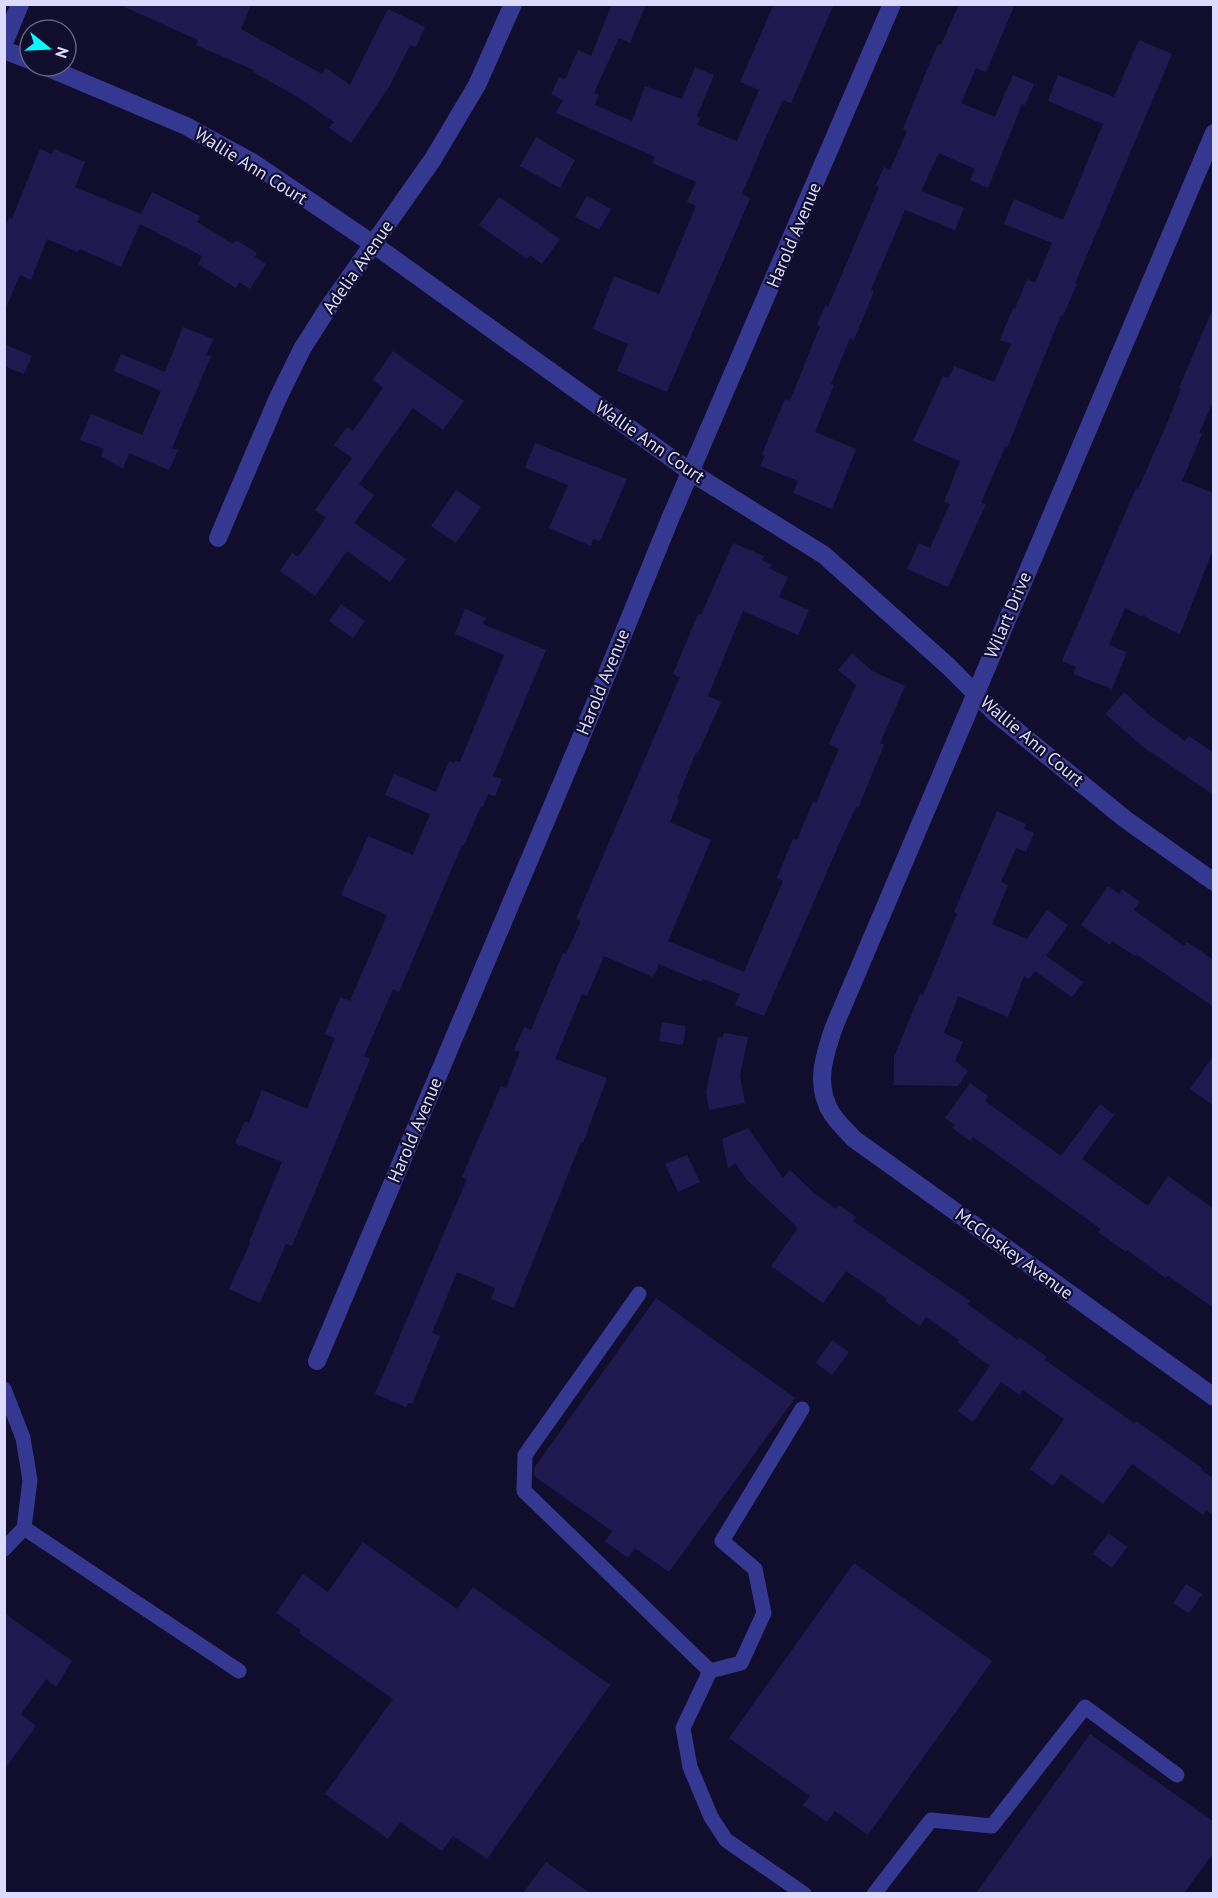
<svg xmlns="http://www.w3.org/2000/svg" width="1218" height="1898" font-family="'PT Sans',sans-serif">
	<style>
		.building { fill: #201950 }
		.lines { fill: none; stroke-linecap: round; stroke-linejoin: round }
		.lane { stroke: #353890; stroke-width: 15 }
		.street { stroke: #353890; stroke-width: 18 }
		.labels { text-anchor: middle; stroke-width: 4.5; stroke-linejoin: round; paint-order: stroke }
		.street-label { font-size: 18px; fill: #dcdaff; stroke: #110e2d }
	</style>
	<rect width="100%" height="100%" fill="#110e2d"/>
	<!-- building -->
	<path class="building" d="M118,4H251L241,29L322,74L326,68L350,85L388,9L425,27L416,47L410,45L389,87L351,143L329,128L334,122L298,97L253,72L254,70L196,45L198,40Z
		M612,4H646L630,43L619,38L594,93L599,95L595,105L632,121L645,86L682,99L695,67L714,75L697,116L700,118L697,125L737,141L759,90L740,82L774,4H834L791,103L783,100L765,139L742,194L750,198L667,392L617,371L628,344L593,329L614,276L659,294L696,206L687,202L696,182L652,163L655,157L556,113L563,100L551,94L559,77L565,79L578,50L591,56Z
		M959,4H1015L986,72L976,68L961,103L995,117L1013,75L1034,84L1025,105L1022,104L988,188L970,180L975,169L939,153L921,191L964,208L955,230L905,210L871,290L874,291L854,340L850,338L831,384L834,385L815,432L856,449L832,509L793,493L798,481L760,466L765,456L762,454L785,399L790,401L820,326L817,325L825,306L828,307L879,187L876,185L884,167L890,170L907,131L903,129L926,72L938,44L941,45Z
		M1139,40L1172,54L1075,283L1077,284L1063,316L1061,315L1007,448L1005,447L981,503L986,504L948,587L907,569L919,543L930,548L950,504L944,502L960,461L913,441L943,376L949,378L954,366L994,382L1011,344L1000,340L1013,308L1015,309L1027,279L1035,283L1052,243L1004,224L1014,199L1063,220L1103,124L1048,101L1058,75L1114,97Z
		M536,137L575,160L560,188L520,166Z
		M40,149L52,154L54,149L85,162L75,187L141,214L152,192L200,216L197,222L233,244L236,240L257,253L255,257L266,264L250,289L239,282L236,288L198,264L202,256L140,224L121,267L80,249L78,252L47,239L31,280L20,275L4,312V229L9,218L12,219Z
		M587,196L611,209L599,230L575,217Z
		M499,197L560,239L542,264L530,255L527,259L479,225Z
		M1214,306V400L1199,433L1202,434L1182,481L1214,493V547L1180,634L1150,620L1143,614L1142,617L1125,608L1109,645L1127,652L1112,689L1073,674L1076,667L1062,661L1136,488L1138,489L1163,433L1181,389L1179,388Z
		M183,327L213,339L206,355L211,356L172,448L178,450L169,470L129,453L123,469L101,456L104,449L80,440L91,414L142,435L161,391L114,371L121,354L165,372Z
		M4,344L32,356L24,374L4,366Z
		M393,351L464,401L443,430L413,408L359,484L374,495L354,523L406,559L390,582L347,551L315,596L280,571L292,553L298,557L326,518L315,510L352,458L334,445L347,427L353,431L383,388L373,380Z
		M535,443L627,479L600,541L593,539L591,546L549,528L568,485L525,468Z
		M456,490L481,507L456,543L431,526Z
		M733,543L764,556L762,560L772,565L770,569L788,577L779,597L809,610L798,635L743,611L708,696L721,702L698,753L696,752L677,799L679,800L670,822L711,840L668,941L744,972L783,881L777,878L793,839L797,840L813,802L816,803L839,749L829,744L856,685L838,670L852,653L872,671L905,686L880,743L884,745L858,808L856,807L842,837L764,1016L735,1005L740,994L703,979L702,982L659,964L653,977L604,956L587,996L582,994L555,1059L607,1078L583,1143L581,1142L514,1308L491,1299L495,1288L457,1272L432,1333L440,1336L412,1404L408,1403L406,1407L375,1394L467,1179L462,1177L501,1086L506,1088L520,1052L514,1050L524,1027L531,1030L563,953L566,954L581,921L576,919L680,677L673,674L698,614L701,615Z
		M341,604L365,621L353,638L329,621Z
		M465,609L486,618L483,624L546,650L493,776L502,779L495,796L488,794L483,807L481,806L464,845H462L452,868L399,992L393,989L364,1056L370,1059L312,1199L292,1246L286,1244L260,1303L229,1289L250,1243L249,1242L282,1162L235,1143L245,1121L249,1123L262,1090L307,1109L335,1038L325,1034L340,997L350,1001L387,915L341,895L349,876L350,877L368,836L413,855L430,814L385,795L394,774L436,792L449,761L454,763L455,761L460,762L504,655L455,634Z
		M1124,692L1149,715L1185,741L1189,736L1214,753V795L1146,749L1105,714Z
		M997,811L1026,824L1024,829L1034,833L1026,852L1016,848L1001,882L1008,885L992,924L1027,939L1047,910L1068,925L1046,956L1083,982L1072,997L1035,971L1029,979L1024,976L1008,1017L958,996L944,1033L963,1042L955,1061L968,1071L958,1086L894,1085V1057L920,994L923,995L957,914L954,912Z
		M1108,886L1119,894L1122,889L1140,902L1134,910L1184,946L1187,942L1214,960V1007L1136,954L1135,956L1112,941L1110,945L1081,925Z
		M662,1022L686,1026L683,1045L659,1041Z
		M724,1033L748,1037L740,1075L745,1103L709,1110L706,1092L718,1037L722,1038Z
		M1214,1055V1106L1190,1089Z
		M970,1083L988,1096L985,1101L1061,1156L1100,1104L1114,1115L1082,1159L1148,1206L1168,1176L1214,1209V1308L1168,1276L1166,1278L1127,1250L1126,1252L1098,1232L1101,1229L973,1137L970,1141L952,1128L955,1125L945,1118Z
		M748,1128L783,1178L790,1170L815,1194L836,1209L839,1205L856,1217L853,1221L970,1301L967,1304L1018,1340L1019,1337L1047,1357L1045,1360L1134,1423L1136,1421L1202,1468L1201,1470L1214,1479V1516L1206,1510L1203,1515L1132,1464L1103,1504L1061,1474L1053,1486L1030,1469L1064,1419L1023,1390L1020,1395L1001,1382L973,1422L958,1411L990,1366L957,1342L959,1340L926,1317L920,1326L885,1301L887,1299L846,1271L823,1303L771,1266L798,1228L747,1180L735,1163L728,1169L722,1139Z
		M687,1155L700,1182L678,1192L665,1164Z
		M656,1298L795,1398L669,1572L635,1548L628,1558L605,1541L612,1531L534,1476V1468Z
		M832,1340L849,1352L832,1375L816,1363Z
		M1108,1533L1127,1547L1112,1568L1093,1554Z
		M363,1542L457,1609L473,1587L610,1685L487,1859L453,1836L442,1851L400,1822L388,1839L325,1794L393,1699L299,1633L301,1630L276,1613L303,1574L328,1592Z
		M854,1563L992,1661L868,1835L835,1811L827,1822L803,1805L810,1796L729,1738Z
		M1186,1584L1202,1594L1189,1613L1173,1603Z
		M4,1613L72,1661L56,1687L46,1679L21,1714L36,1726L4,1770Z
		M1090,1734L1214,1822V1852L1184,1893H976Z
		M546,1862L590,1893H523Z"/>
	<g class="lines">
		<!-- lane -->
		<path class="lane" d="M639,1294L525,1455L524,1491L710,1671L683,1728L690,1767L711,1817L726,1840L804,1894
			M4,1389L23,1438L30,1480L24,1528L239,1671
			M4,1549L24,1528
			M710,1671L741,1663L764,1613L755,1569L722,1541L802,1409
			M874,1894L931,1820L992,1826L1085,1707L1177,1775"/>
		<!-- street -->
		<path class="street" d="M4,43L20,4
			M4,50L30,60
			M44,66L186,126L252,162L373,244L692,473L824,555L948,666L995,713L1125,819L1214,882
			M1214,133L834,1027C824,1056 814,1086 832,1114C838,1123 847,1131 854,1139L1214,1397
			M218,538L277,400L302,349L328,308L433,159L477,85L513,4
			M317,1361L578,745L670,519L892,4"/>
	</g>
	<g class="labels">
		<!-- street labels -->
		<g class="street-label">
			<text transform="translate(251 166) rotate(32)" y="6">Wallie Ann Court</text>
			<text transform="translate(794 235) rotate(-67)" y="6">Harold Avenue</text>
			<text transform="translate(358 267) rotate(-55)" y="6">Adelia Avenue</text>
			<text transform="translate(650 442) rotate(35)" y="6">Wallie Ann Court</text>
			<text transform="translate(1008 615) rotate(-67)" y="6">Wilart Drive</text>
			<text transform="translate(603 682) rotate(-68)" y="6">Harold Avenue</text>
			<text transform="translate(1032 741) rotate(40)" y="6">Wallie Ann Court</text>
			<text transform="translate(415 1130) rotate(-67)" y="6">Harold Avenue</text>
			<text transform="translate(1014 1254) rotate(36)" y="6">McCloskey Avenue</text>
		</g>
	</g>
	<!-- border -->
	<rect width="1218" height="1898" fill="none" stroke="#dcdaff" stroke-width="12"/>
	<!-- north arrow -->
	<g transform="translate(48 48) rotate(108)"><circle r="28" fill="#110e2d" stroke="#626081" stroke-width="1.5"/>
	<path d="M0-4.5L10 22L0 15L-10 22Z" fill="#06f9ff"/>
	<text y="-9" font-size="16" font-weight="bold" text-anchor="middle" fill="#dcdaff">N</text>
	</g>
</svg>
